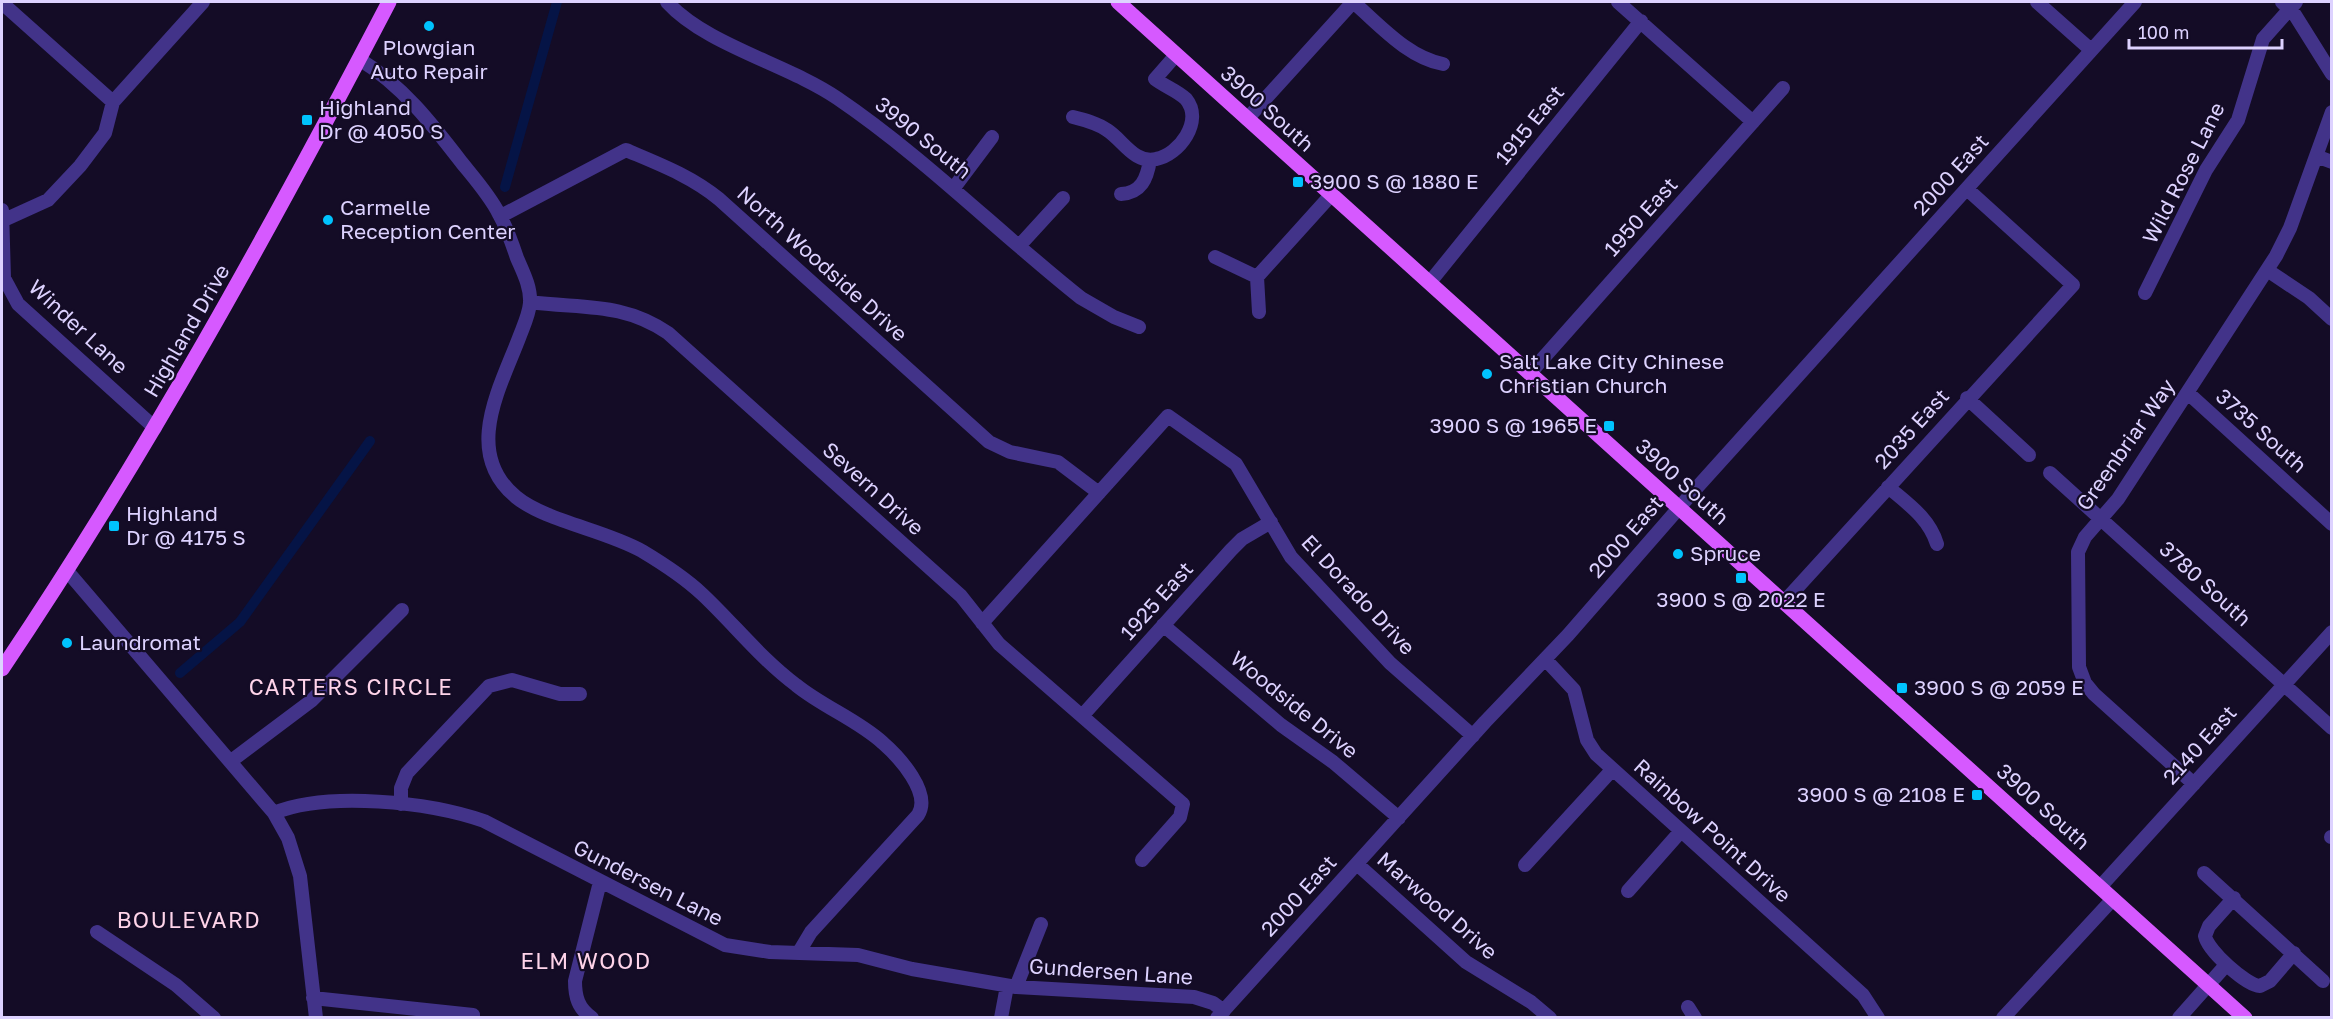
<svg xmlns="http://www.w3.org/2000/svg" width="2333" height="1019" font-family="'Golos Text',sans-serif">
	<style>
		.lines { fill: none; stroke-linecap: round; stroke-linejoin: round }
		.canal { stroke: #051446; stroke-width: 10 }
		.minor { stroke: #423389; stroke-width: 14 }
		.major { stroke: #d659ff; stroke-width: 15 }
		.poi-dot { fill: #00c3fd; stroke: #140c26; stroke-width: 2 }
		.labels { text-anchor: middle; stroke-width: 4.5; stroke-linejoin: round; paint-order: stroke }
		.poi-label { font-size: 21px; fill: #ddd2ff; stroke: #140c26; text-anchor: start }
		.street-label { font-size: 21px; fill: #ddd2ff; stroke: #140c26 }
		.neighbourhood-label { font-size: 22px; letter-spacing: 1.5px; fill: #ffd4ea; stroke: #140c26 }
	</style>
	<rect width="100%" height="100%" fill="#140c26"/>
	<g class="lines">
		<!-- canal -->
		<path class="canal" d="M505,187L557,2
			M180,673L240,622L370,441"/>
		<!-- minor -->
		<path class="minor" d="M667,2C706,45 787,64 837,98C924,157 999,233 1081,298L1114,317L1139,327
			M1353,2C1380,25 1407,57 1443,64
			M1618,2L1753,122
			M2037,2L2091,50
			M2282,2L2295,15L2332,74
			M2,3L113,102
			M359,59C402,85 432,124 462,163C475,179 490,196 499,214C507,228 512,243 517,258C523,272 531,287 530,303C529,315 523,327 519,338C499,390 463,453 516,497C545,521 605,530 642,551C662,563 684,577 702,594C734,624 760,658 796,685C823,707 858,720 883,743C899,757 932,793 918,815L811,932L799,952
			M1073,117C1085,120 1097,123 1107,130C1123,140 1134,164 1156,159C1179,155 1204,121 1186,99C1178,91 1164,86 1155,79L1176,55
			M1247,119L1353,2
			M2316,156L2332,162
			M953,189L992,137
			M1121,194C1141,193 1147,179 1150,160
			M2,210L4,278L18,304L155,428
			M501,216L626,150C659,164 691,176 719,199L989,442L1010,452L1058,462L1099,493
			M4,220L48,200L80,166L105,133L113,102L203,2
			M1019,246L1063,198
			M1215,257L1257,277
			M2267,270L2309,298L2332,319
			M1430,282L1641,21
			M2145,293L2206,170L2238,120L2263,39L2296,2
			M530,302C583,309 622,302 668,333L961,596L999,644L1183,804L1180,817L1142,860
			M1259,312L1257,277L1332,194
			M1530,373L1783,88
			M2188,393L2332,524
			M1967,398L2029,455
			M2050,473L2332,728
			M1888,487C1908,504 1929,518 1937,544
			M68,572L274,813L288,838L300,876L316,1018
			M1784,602L2073,285L1967,189
			M982,623L1168,416L1236,464L1291,557L1390,663L1473,736
			M1163,625L1281,725L1333,762L1399,818
			M1545,659L1574,690L1587,740L1596,754L1863,995L1878,1018
			M1082,716L1231,550L1242,539L1271,522
			M231,761L311,701L402,610
			M2194,784L2094,694L2085,683L2079,667L2078,552L2085,537L2118,499L2276,256L2290,228L2332,112
			M401,804V788L407,773L489,686L512,680L560,694H580
			M274,813C328,791 429,802 484,821L725,945L770,952L858,955L912,969L1016,987L1194,997L1213,1003L1224,1011
			M2331,837H2332
			M1357,864L1466,962L1531,1002L1550,1018
			M1525,865L1612,770
			M2204,873L2323,981
			M2100,887L2332,632
			M1628,891L1681,831
			M2234,898L2209,926L2205,936C2208,951 2246,985 2260,986L2270,981L2294,953
			M97,932L176,985L214,1018
			M1016,987L1041,924
			M313,998L473,1015
			M1688,1007L1695,1018
			M592,1018C578,1008 575,997 575,981L600,882
			M1001,1018L1007,986
			M1217,1018L1485,722L1568,635L1692,493L2135,2
			M2003,1018L2113,899
			M2179,1018L2226,965"/>
		<!-- major -->
		<path class="major" d="M1118,2L2245,1018
			M2,669C146,455 270,230 389,2"/>
	</g>
	<!-- markers -->
	<g class="poi-dot">
		<circle cx="429" cy="26" r="6"/>
		<rect x="301" y="114" width="12" height="12" rx="3"/>
		<rect x="1292" y="176" width="12" height="12" rx="3"/>
		<circle cx="328" cy="220" r="6"/>
		<circle cx="1487" cy="374" r="6"/>
		<rect x="1603" y="420" width="12" height="12" rx="3"/>
		<rect x="108" y="520" width="12" height="12" rx="3"/>
		<circle cx="1678" cy="554" r="6"/>
		<rect x="1735" y="572" width="12" height="12" rx="3"/>
		<circle cx="67" cy="643" r="6"/>
		<rect x="1896" y="682" width="12" height="12" rx="3"/>
		<rect x="1971" y="789" width="12" height="12" rx="3"/>
	</g>
	<g class="labels">
		<!-- poi labels -->
		<g class="poi-label">
			<text x="429" y="55" text-anchor="middle">Plowgian<tspan x="429" dy="24">Auto Repair</tspan></text>
			<text x="319" y="115">Highland<tspan x="319" dy="24">Dr @ 4050 S</tspan></text>
			<text x="1310" y="189">3900 S @ 1880 E</text>
			<text x="340" y="215">Carmelle<tspan x="340" dy="24">Reception Center</tspan></text>
			<text x="1499" y="369">Salt Lake City Chinese<tspan x="1499" dy="24">Christian Church</tspan></text>
			<text x="1597" y="433" text-anchor="end">3900 S @ 1965 E</text>
			<text x="126" y="521">Highland<tspan x="126" dy="24">Dr @ 4175 S</tspan></text>
			<text x="1690" y="561">Spruce</text>
			<text x="1741" y="607" text-anchor="middle">3900 S @ 2022 E</text>
			<text x="79" y="650">Laundromat</text>
			<text x="1914" y="695">3900 S @ 2059 E</text>
			<text x="1965" y="802" text-anchor="end">3900 S @ 2108 E</text>
		</g>
		<!-- street labels -->
		<g class="street-label">
			<text transform="translate(1267 109) rotate(42)" y="7">3900 South</text>
			<text transform="translate(1530 125) rotate(-51)" y="7">1915 East</text>
			<text transform="translate(923 138) rotate(39)" y="7">3990 South</text>
			<text transform="translate(2184 173) rotate(-63)" y="7">Wild Rose Lane</text>
			<text transform="translate(1951 175) rotate(-48)" y="7">2000 East</text>
			<text transform="translate(1641 217) rotate(-48)" y="7">1950 East</text>
			<text transform="translate(822 264) rotate(42)" y="7">North Woodside Drive</text>
			<text transform="translate(78 327) rotate(43)" y="7">Winder Lane</text>
			<text transform="translate(187 331) rotate(-60)" y="7">Highland Drive</text>
			<text transform="translate(1912 429) rotate(-48)" y="7">2035 East</text>
			<text transform="translate(2261 431) rotate(42)" y="7">3735 South</text>
			<text transform="translate(2126 445) rotate(-55)" y="7">Greenbriar Way</text>
			<text transform="translate(1682 482) rotate(42)" y="7">3900 South</text>
			<text transform="translate(873 489) rotate(42)" y="7">Severn Drive</text>
			<text transform="translate(1626 537) rotate(-49)" y="7">2000 East</text>
			<text transform="translate(2205 584) rotate(42)" y="7">3780 South</text>
			<text transform="translate(1358 595) rotate(47)" y="7">El Dorado Drive</text>
			<text transform="translate(1157 601) rotate(-48)" y="7">1925 East</text>
			<text transform="translate(1294 705) rotate(39)" y="7">Woodside Drive</text>
			<text transform="translate(2200 745) rotate(-48)" y="7">2140 East</text>
			<text transform="translate(2043 807) rotate(42)" y="7">3900 South</text>
			<text transform="translate(1712 831) rotate(42)" y="7">Rainbow Point Drive</text>
			<text transform="translate(648 883) rotate(27)" y="7">Gundersen Lane</text>
			<text transform="translate(1299 896) rotate(-48)" y="7">2000 East</text>
			<text transform="translate(1437 906) rotate(41)" y="7">Marwood Drive</text>
			<text transform="translate(1111 972) rotate(4)" y="7">Gundersen Lane</text>
		</g>
		<!-- neighbourhood labels -->
		<g class="neighbourhood-label">
			<text x="351" y="695">CARTERS CIRCLE</text>
			<text x="189" y="928">BOULEVARD</text>
			<text x="586" y="969">ELM WOOD</text>
		</g>
	</g>
	<!-- border -->
	<rect width="2333" height="1019" fill="none" stroke="#ddd2ff" stroke-width="6"/>
	<!-- scale -->
	<path d="M2129 39v9h153v-9" fill="none" stroke="#ddd2ff" stroke-width="3"/>
	<text x="2138" y="39" font-size="18" fill="#ddd2ff" stroke="#140c26" stroke-width="4.5" paint-order="stroke">100 m</text>
</svg>
